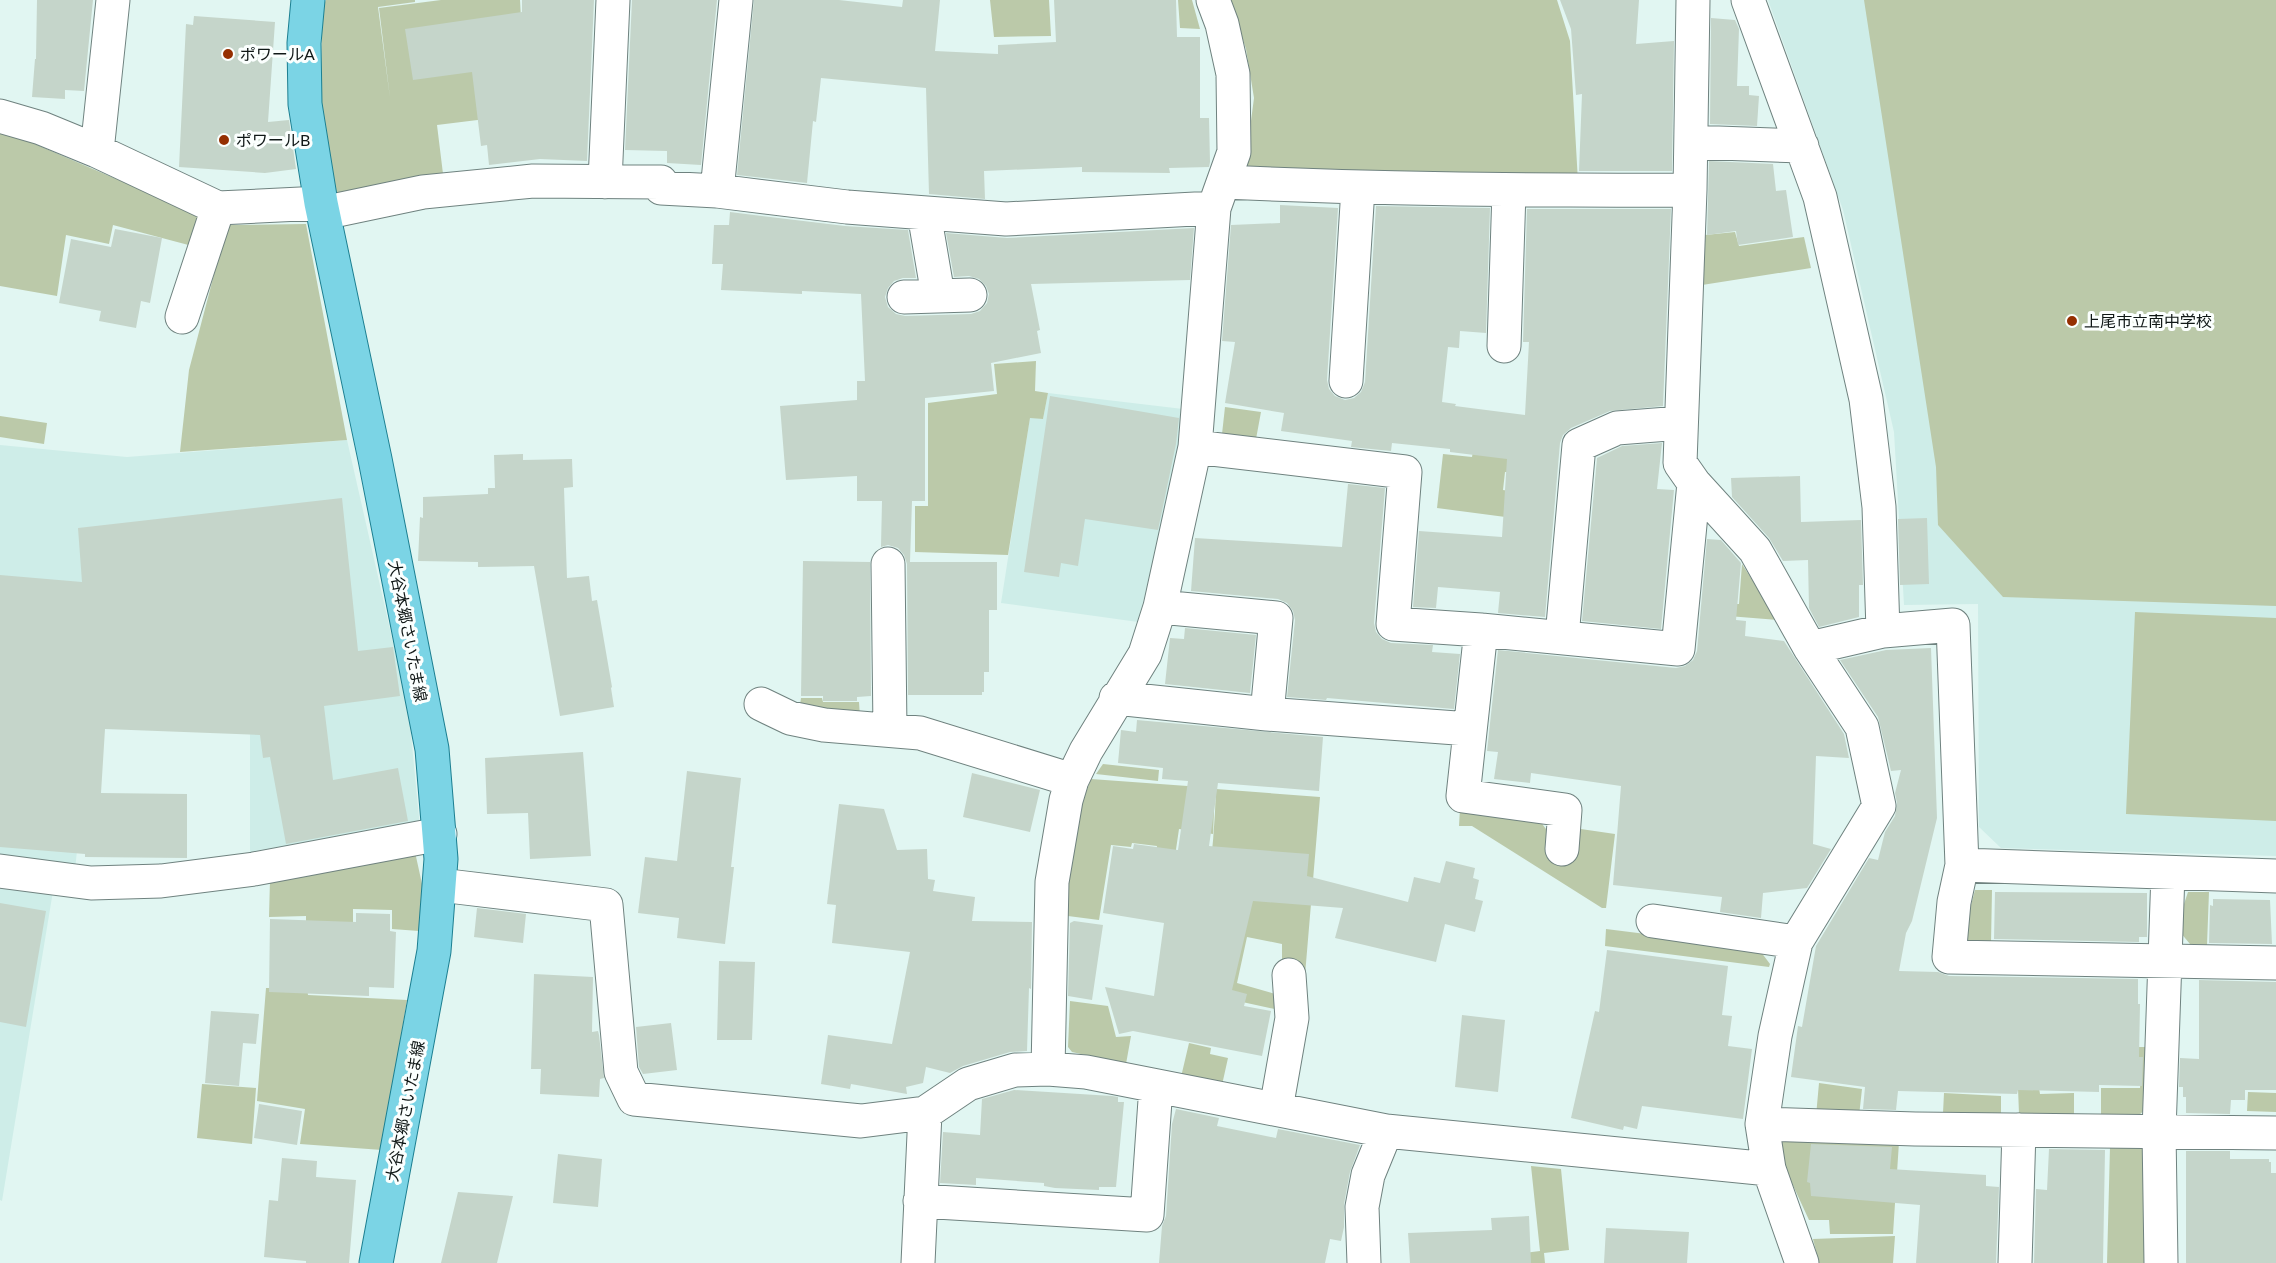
<svg xmlns="http://www.w3.org/2000/svg" width="2276" height="1263" font-family="Lato,'Noto Sans JP',sans-serif">
	<style>
		.built { fill: #ceede8 }
		.green { fill: #bbc9a9 }
		.building { fill: #c5d5ca }
		.lines { fill: none; stroke-linecap: round; stroke-linejoin: round }
		.minor-casing { stroke: #6f827f; stroke-width: 35 }
		.major-casing { stroke: #1c7f91; stroke-width: 35 }
		.minor { stroke: #fff; stroke-width: 33 }
		.major { stroke: #7bd4e5; stroke-width: 33 }
		.poi-dot { fill: #952f01; stroke: #fbfffe; stroke-width: 2 }
		.labels { text-anchor: middle; stroke-width: 6; stroke-linejoin: round; paint-order: stroke }
		.poi-label { font-size: 16px; fill: #101817; stroke: #fbfffe; text-anchor: start }
		.street-label { font-size: 16px; fill: #101817; stroke: #fbfffe }
	</style>
	<rect width="100%" height="100%" fill="#e1f6f2"/>
	<!-- built -->
	<path class="built" d="M1768,0H2276V856L2001,848L1979,827L1978,604L1904,605L1894,432L1843,210Z
		M1048,393L1183,409L1180,454L1138,622L1001,603L1030,417L1043,419Z
		M347,440L409,713L420,828L250,858V736L245,660L96,667L75,870L0,860V445L127,457Z
		M0,884L53,891L2,1201L0,1200Z"/>
	<!-- green -->
	<path class="green" d="M326,0H415V2L378,7L390,98L379,8L441,0H520L526,114L437,125L444,182L334,205L321,109L322,9Z
		M990,0H1049L1051,36L994,37Z
		M1178,0H1192L1200,29L1180,28Z
		M1230,0H1557L1570,41L1578,182L1245,167L1254,98L1246,49Z
		M1864,0H2276V606L2003,597L1938,525L1936,467Z
		M0,129L207,218L196,247L113,225L109,244L66,235L57,296L0,286Z
		M306,224L347,440L180,452L189,370L227,225Z
		M1735,232L1739,246L1804,237L1811,268L1702,285L1705,235Z
		M1036,361L1035,391L1048,393L1043,419L1030,418L1008,555L915,552V506H928V403L997,394L994,364Z
		M1225,407L1261,412L1256,439L1222,434Z
		M0,416L47,423L44,444L0,437Z
		M1473,451L1521,457L1519,473L1505,472L1503,490L1516,492L1513,518L1437,508L1443,454L1472,457Z
		M1742,564L1778,620L1728,616V604H1739Z
		M2135,612L2276,618V821L2126,814Z
		M801,698H822L823,702H859L860,717L800,705Z
		M1103,764L1159,770L1158,781L1096,774Z
		M1091,779L1215,788L1213,834L1179,829L1174,863L1156,852L1157,846L1132,843L1131,847L1111,845L1099,920L1068,916C1068,865 1072,826 1091,779Z
		M1216,789L1320,797L1305,975L1282,969V944L1247,937L1237,983L1282,996L1284,1011L1192,991C1204,924 1214,857 1216,789Z
		M1460,808L1540,821L1549,833L1546,851L1569,855L1574,828L1615,834L1606,908H1602L1472,826H1459Z
		M415,852L424,893L419,931L392,929V910L353,909V927L306,926V916L269,917L270,880Z
		M1975,890H1992L1991,943L1965,940L1966,924Z
		M2188,892H2209L2207,945L2190,944L2180,932L2182,910Z
		M1606,929L1758,948L1770,964L1769,967L1605,946Z
		M266,988H307L308,995L407,1000L382,1150L300,1144L305,1109L257,1101Z
		M1070,1001L1108,1006L1116,1037L1131,1036L1126,1064L1072,1052L1068,1047Z
		M1189,1043L1211,1048L1210,1054L1228,1058L1222,1085L1181,1077Z
		M2137,1047H2149V1106L2138,1116H2101V1088H2140L2141,1070Z
		M1819,1083L1862,1089L1859,1116H1816Z
		M202,1084L256,1088L252,1144L197,1138Z
		M2018,1088H2039L2040,1094L2074,1093V1114H2019Z
		M2248,1092L2276,1093V1112L2247,1111Z
		M1944,1093L2001,1096V1114L1943,1113Z
		M1782,1135L1899,1142L1893,1234H1830L1829,1220H1809L1778,1153Z
		M2110,1147H2148L2149,1263H2107Z
		M1531,1166L1561,1169L1569,1250L1544,1253L1545,1263H1509L1508,1255L1540,1251Z
		M1895,1236L1893,1263H1819L1813,1239Z"/>
	<!-- building -->
	<path class="building" d="M37,0H93L84,91L65,90V99L32,97L35,59H36Z
		M522,0H594L587,161L540,159L489,165L487,145L481,146L472,72L413,80L405,29L522,12Z
		M632,0H717L701,165L667,163V151L625,150Z
		M754,0H839L902,7L903,0H940L935,51L998,54V45L1056,42L1054,0H1176L1177,37H1200V118H1209L1210,162L1209,167L1169,168L1170,173L1082,172V167L984,171L985,199L929,194L926,88L821,78L816,122L813,121L807,183L737,175Z
		M1560,0H1639L1636,44L1674,41L1672,171H1579L1582,94L1576,95L1571,29Z
		M194,16L275,22L268,122L289,120L296,169L265,173L179,167L186,24L193,25Z
		M1711,18L1735,20L1739,29L1737,86H1749V95L1759,96L1757,126L1710,124Z
		M1709,161L1773,164L1776,191L1786,190L1793,237L1738,245L1736,231L1707,235Z
		M1280,205L1338,208L1327,380L1329,389L1335,396L1345,400L1354,398L1361,392L1365,382L1376,206L1490,208L1486,333L1460,331L1459,348L1448,347L1442,402L1456,404L1455,406L1525,415L1529,342H1523L1527,209H1671L1663,406L1610,411L1571,428L1563,435L1560,443L1545,617L1498,613L1500,592L1438,587L1436,608L1413,607L1419,531L1502,537L1507,459L1450,452V449L1392,443L1391,451L1351,447L1352,441L1281,431L1284,413L1225,403L1235,342L1222,341L1231,225L1280,223Z
		M730,212L845,226L908,230L916,278H903L894,281L888,288L885,297L888,307L896,314L905,316L971,314L980,311L987,303L989,294L986,286L979,279L969,276L954,277L946,233L1007,238L1194,228L1190,280L1031,284L1040,330L1037,331L1041,353L991,363L994,391L925,398V501H912L910,562H997V610H989V672H984V692H982V695H908L907,564L904,555L898,548L888,545L881,547L882,501H857V476L786,480L780,406L857,400V381H865L861,294L802,291V294L721,290L723,264H712L714,225H729Z
		M115,229L162,238L150,303L141,301L136,328L99,321L101,311L59,303L71,239L111,247Z
		M1050,396L1179,418L1176,444L1158,530L1085,519L1078,566L1061,563L1059,577L1024,572Z
		M1662,443L1657,489L1674,490L1661,629L1582,621L1597,458L1622,446Z
		M523,454V460L572,459L573,487L564,488L567,578L589,576L592,601L597,600L612,687L611,688L614,707L560,716L534,566L478,567V562L418,561L420,517L423,518V497L488,494V488H495L494,455Z
		M1800,476L1801,522L1861,520L1863,585H1859V617L1819,627L1809,608L1808,560L1783,561L1769,538L1732,497L1731,478Z
		M1348,484L1385,488L1374,623L1376,632L1382,639L1391,643L1433,645L1432,652L1460,654L1454,709L1327,698L1326,700L1287,697L1295,620L1293,611L1287,603L1278,599L1191,591L1195,538L1342,547Z
		M342,498L358,651L393,647L400,696L324,706L333,780L398,768L408,821L286,844L270,757L263,758L260,735L105,729L101,793L187,794V858L85,857V854L0,847V575L82,582L78,528Z
		M1927,518L1929,584L1900,585L1898,519Z
		M1707,539L1721,540L1741,563L1736,620L1746,621L1745,636L1784,641L1844,734L1849,758L1816,756L1813,844L1831,849L1807,888L1763,893L1761,918L1720,912L1722,897L1613,885L1621,786L1531,773L1530,783L1494,779L1498,752L1487,751L1498,650L1676,668L1685,666L1693,660L1697,651Z
		M803,561L870,562L871,696L857,697V701H823V696H801Z
		M1185,628L1256,635L1250,693L1165,684L1170,638L1184,639Z
		M1931,648L1937,818L1912,921L1906,933L1899,971L1938,972L1949,976L2138,979V1004H2140L2139,1057H2143L2142,1086L2099,1085V1092L2018,1090L2017,1094L1898,1091L1896,1110L1863,1109L1865,1087L1791,1077L1798,1026L1802,1027L1816,946L1869,858L1878,860L1885,832L1895,816L1897,803L1895,793L1901,770L1891,771L1878,717L1840,660L1886,650Z
		M1137,720L1323,737L1319,791L1218,783L1209,846L1309,854L1307,876L1408,902L1414,877L1440,883L1446,861L1475,868L1473,878L1479,880L1475,899L1483,901L1475,932L1445,924L1436,962L1335,938L1343,908L1253,901L1232,990L1247,994L1244,1006L1271,1011L1262,1056L1133,1031L1119,1034L1105,987L1154,996L1164,923L1103,913L1113,846L1133,849L1134,844L1178,850L1188,781L1162,779L1163,768L1118,763L1121,730L1136,732Z
		M583,752L591,856L530,859L528,813L487,814L485,758Z
		M687,771L741,778L731,867H734L725,944L677,938L679,918L638,913L645,857L677,861Z
		M972,773L1040,790L1030,832L963,817Z
		M839,804L884,809L897,850L927,849L928,879L935,880L933,891L975,897L972,921L1032,922L1031,989L1029,988L1027,1051L1010,1052L963,1066L950,1073L926,1067L923,1083L906,1087L907,1094L851,1084L850,1089L821,1084L828,1035L892,1044L910,952L832,943L836,905L827,904Z
		M1995,892L2147,893V937H2139V942L1994,939Z
		M2213,899L2270,900L2272,944L2209,943L2210,905L2213,906Z
		M0,903L46,911L26,1027L0,1022Z
		M477,908L526,914L523,943L474,937Z
		M356,913L390,914V931L396,932L394,988L369,987V996L269,992L270,919L356,922Z
		M1074,921L1103,925L1092,1000L1068,996L1070,923Z
		M1607,950L1728,966L1722,1015L1732,1016L1728,1046L1752,1049L1743,1119L1642,1106L1637,1129L1624,1126L1623,1130L1571,1118L1595,1011L1599,1012Z
		M719,961L755,962L752,1040H717Z
		M534,974L593,977L592,1032L598,1031L599,1035L604,1078L600,1079L599,1097L540,1094L541,1069H531Z
		M2199,980L2276,982V1090H2245V1100H2231L2230,1114L2186,1113V1097H2183V1087H2179L2180,1058L2199,1059Z
		M211,1011L259,1014L256,1044L243,1043L239,1086L205,1083Z
		M1462,1015L1505,1020L1498,1092L1455,1087Z
		M671,1023L677,1070L643,1074L639,1067L636,1027Z
		M1014,1090L1112,1096L1118,1097V1102H1124L1116,1187H1099V1190L1055,1188L1044,1186V1183L976,1178V1185L940,1183L943,1132L980,1135L982,1099Z
		M259,1104L302,1111L297,1145L254,1138Z
		M1176,1109L1219,1118L1217,1126L1276,1138L1278,1129L1360,1145L1350,1172L1344,1204V1227L1341,1241L1330,1239L1325,1263H1159L1162,1226L1166,1216L1172,1124Z
		M1811,1144L1892,1147L1890,1169L1986,1175V1186L1999,1187L1996,1263H1916L1920,1205L1811,1196L1810,1183L1807,1182Z
		M2049,1149L2105,1150L2103,1263H2034L2036,1189L2047,1190Z
		M2186,1151H2230V1159H2269V1162H2271V1173H2276V1263H2186Z
		M558,1154L602,1159L598,1207L553,1203Z
		M282,1158L317,1161L316,1177L356,1180L349,1263H306V1261L264,1257L269,1200L278,1201Z
		M458,1192L513,1196L497,1263H441Z
		M1529,1216L1531,1263H1410L1408,1233L1492,1230L1491,1218Z
		M1606,1228L1689,1232L1687,1263H1604Z"/>
	<g class="lines">
		<!-- minor casing -->
		<g class="minor-casing">
			<path id="minor" d="M1693,0L1690,190L1680,463L1694,483L1755,550L1810,648L1862,727L1879,806L1796,942L1775,1036L1762,1124L1769,1169L1802,1263
				M1748,0L1820,197L1866,399L1879,507L1883,631
				M0,116L41,128L97,151L218,208L321,203
				M1691,142L1802,146
				M97,151L113,0
				M605,182L613,0
				M1224,182C1379,189 1534,191 1690,190
				M717,191L736,0
				M323,213L423,192L533,181L661,182V188L717,191L847,207L1006,219L1214,208
				M924,213L938,295
				M904,297L970,295
				M182,317L218,208
				M1504,346L1509,191
				M1346,381L1358,188
				M1195,447L1405,472L1393,624L1481,630L1678,649L1694,483
				M888,564L890,730
				M1160,607L1276,618L1267,714
				M1481,630L1463,796L1565,810L1562,849
				M1562,637L1579,445L1617,428L1681,423
				M1810,648L1883,631L1953,625L1962,865L2276,876
				M1116,698L1267,714L1470,729
				M761,704L790,718L824,725L920,733L1072,780
				M1962,865L1954,902L1949,957L2276,963
				M0,871L91,883L161,881L254,869L440,834
				M440,885L606,905L621,1072L634,1099L861,1121L925,1113L968,1084L1015,1070L1048,1069L1086,1072L1386,1131L1769,1169
				M1653,921L1796,942
				M1048,1069L1052,882L1066,800L1072,780L1086,751L1145,654L1160,607L1195,447L1214,208L1234,152L1233,74L1222,24L1213,0
				M1276,1109L1292,1018L1289,975
				M1762,1124L1915,1129L2276,1133
				M920,1201L1147,1215L1156,1086
				M918,1263L925,1113
				M1364,1263L1362,1207L1368,1175L1386,1131
				M2015,1263L2019,1130
				M2161,1263L2159,1131L2168,873"/>
		</g>
		<!-- major casing -->
		<g class="major-casing">
			<path id="major" d="M308,0L304,43L305,104L321,203L375,459L432,749L441,859L434,951L376,1263"/>
		</g>
		<!-- minor -->
		<use href="#minor" class="minor"/>
		<!-- major -->
		<use href="#major" class="major"/>
	</g>
	<!-- markers -->
	<g class="poi-dot">
		<circle cx="228" cy="54" r="6"/>
		<circle cx="224" cy="140" r="6"/>
		<circle cx="2072" cy="321" r="6"/>
	</g>
	<g class="labels">
		<!-- poi labels -->
		<g class="poi-label">
			<text x="240" y="60">ポワールA</text>
			<text x="236" y="146">ポワールB</text>
			<text x="2084" y="327">上尾市立南中学校</text>
		</g>
		<!-- street labels -->
		<g class="street-label">
			<text transform="translate(408 631) rotate(79)" y="6">大谷本郷さいたま線</text>
			<text transform="translate(405 1111) rotate(-79)" y="6">大谷本郷さいたま線</text>
		</g>
	</g>
</svg>
